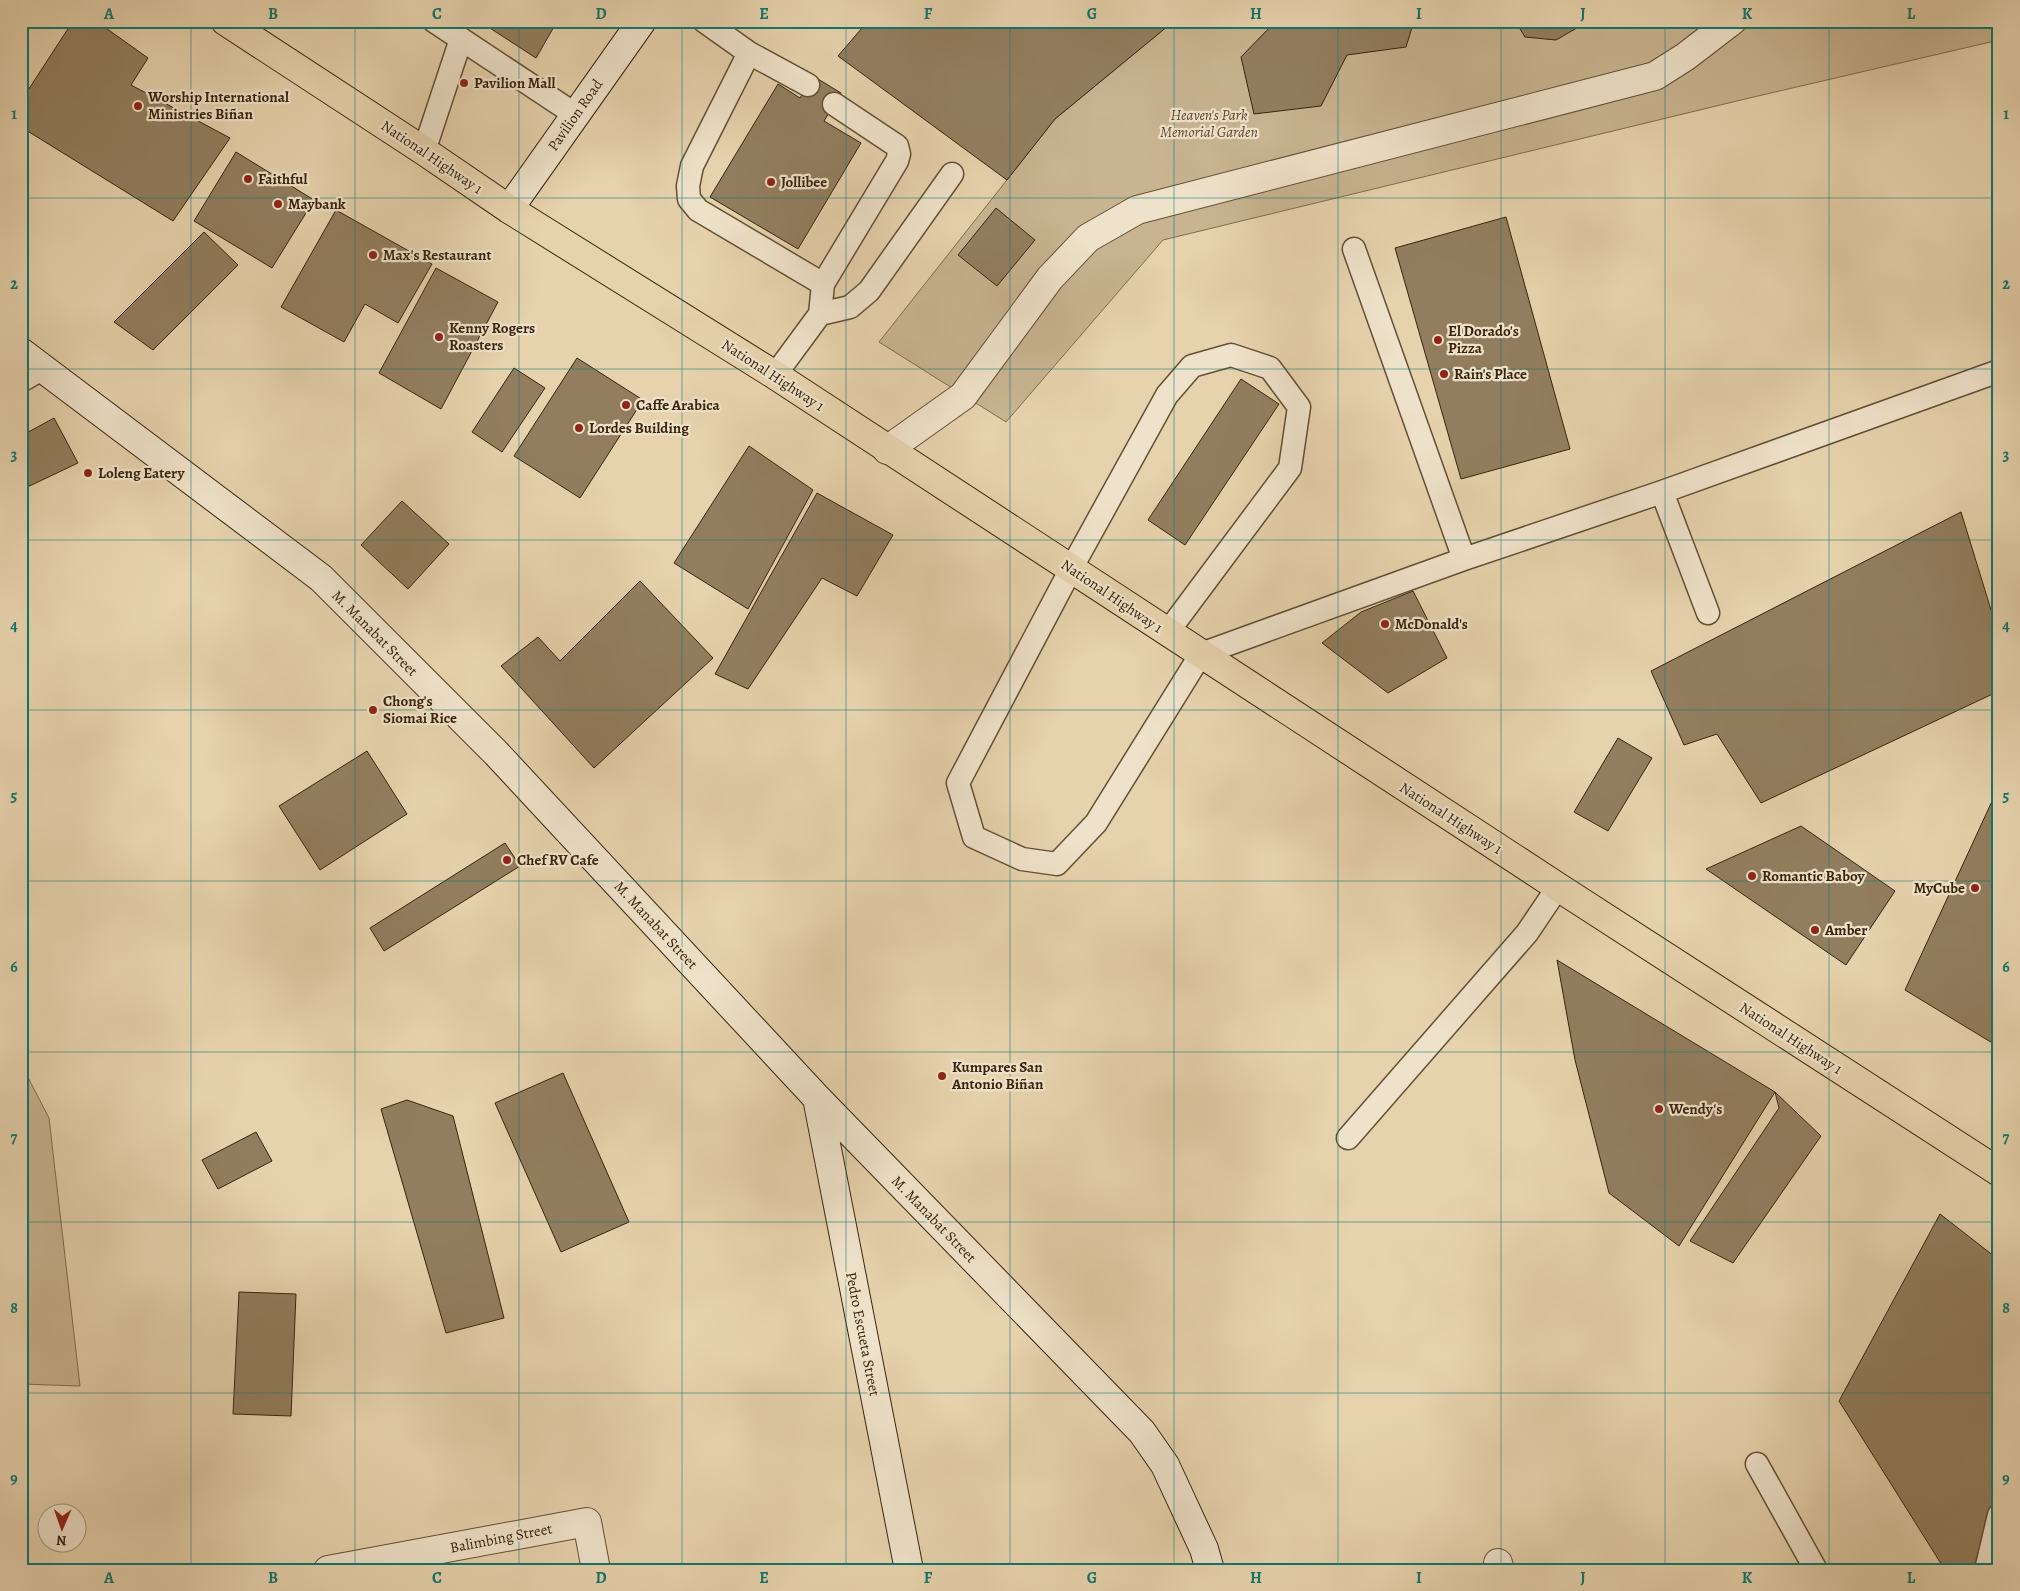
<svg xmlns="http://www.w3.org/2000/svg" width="2020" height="1591" font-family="Alegreya,serif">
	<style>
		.green { fill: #c8b491; stroke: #806c4e }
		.building { fill: #927e5f; stroke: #38230b }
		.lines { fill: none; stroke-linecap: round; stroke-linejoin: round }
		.lane-casing { stroke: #644f34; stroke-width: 25 }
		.street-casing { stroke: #644f34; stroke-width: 30 }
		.secondary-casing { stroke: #38230b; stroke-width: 30 }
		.highway-casing { stroke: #38230b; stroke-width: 30 }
		.lane { stroke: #efe2ca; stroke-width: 22 }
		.street { stroke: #efe2ca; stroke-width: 28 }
		.secondary { stroke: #efe2ca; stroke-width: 28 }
		.highway { stroke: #e6d2ad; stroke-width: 28 }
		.grid { fill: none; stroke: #0f766e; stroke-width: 1; stroke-opacity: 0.55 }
		.poi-dot { fill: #8f2418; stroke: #efe2ca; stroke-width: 2 }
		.labels { text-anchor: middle; stroke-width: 4.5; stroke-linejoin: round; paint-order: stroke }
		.poi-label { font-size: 15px; font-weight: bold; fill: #38230b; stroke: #efe2ca; text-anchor: start }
		.street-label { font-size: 15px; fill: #38230b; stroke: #efe2ca }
		.park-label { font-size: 15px; font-style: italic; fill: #5c472c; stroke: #efe2ca }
		.neatline { fill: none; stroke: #0f766e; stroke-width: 2 }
		.grid-label { font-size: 16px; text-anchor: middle; font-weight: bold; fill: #0f766e }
	</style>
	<rect width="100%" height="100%" fill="#e6d2ad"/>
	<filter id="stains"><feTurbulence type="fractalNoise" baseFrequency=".004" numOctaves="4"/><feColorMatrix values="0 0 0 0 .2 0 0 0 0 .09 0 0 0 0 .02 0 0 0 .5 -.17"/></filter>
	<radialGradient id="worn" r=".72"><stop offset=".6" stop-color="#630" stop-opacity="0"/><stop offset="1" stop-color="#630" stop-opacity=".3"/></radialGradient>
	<!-- green -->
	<path class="green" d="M1174,21H1999V40L1745,99L1163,240L1006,422L879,342L1055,119Z
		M21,1064L49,1118L80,1386L21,1384Z"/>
	<!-- building -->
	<path class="building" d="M73,21H96L148,58L131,85L230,138L173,221L21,127V101Z
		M479,21H550L555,25L536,58Z
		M868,21H1174L1055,119L1007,180L838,56Z
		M1276,21H1414L1406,47L1347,55L1321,106L1254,114L1241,57Z
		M1515,21H1589L1556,40L1525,37Z
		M813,76L841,93L824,121L861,143L798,249L710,197L778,84L800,98Z
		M236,152L314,200L272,268L194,221Z
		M996,208L1035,240L997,286L958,255Z
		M336,210L432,264L398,323L365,304L344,342L281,307Z
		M1506,217L1570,449L1461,479L1395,248Z
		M204,232L238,265L153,350L114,322Z
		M436,268L498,302L441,409L379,373Z
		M577,358L643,400L580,498L514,456Z
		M514,368L545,388L502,452L472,432Z
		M1241,379L1279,404L1185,545L1148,520Z
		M54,418L78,463L21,490V436Z
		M749,446L813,490L748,609L674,563Z
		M817,493L893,535L857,596L822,578L748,689L715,674Z
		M402,501L449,544L408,589L361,545Z
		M1961,512L1999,636V691L1761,803L1717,734L1684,745L1651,671Z
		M640,581L713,658L594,768L501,666L538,637L560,661Z
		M1413,591L1447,658L1388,693L1322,643L1361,612Z
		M1618,738L1652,758L1608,831L1574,812Z
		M367,751L407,814L320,870L279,806Z
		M1999,786V1047L1905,990Z
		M1801,826L1895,891L1846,965L1706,869Z
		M505,843L520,866L384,951L370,928Z
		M1557,960L1775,1092L1679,1246L1609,1193L1575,1060Z
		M563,1073L629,1222L561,1252L495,1103Z
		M1775,1092L1821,1136L1733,1263L1690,1241L1779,1108Z
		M407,1100L453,1116L504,1318L446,1333L381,1109Z
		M256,1132L272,1161L218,1189L202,1160Z
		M1940,1214L1999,1260V1484L1979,1570H1945L1839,1401Z
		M239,1292L296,1294L291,1416L233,1414Z"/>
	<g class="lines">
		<!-- lane casing -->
		<g class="lane-casing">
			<path id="lane" d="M704,21L749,53L808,85
				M461,39L576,115
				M749,53L692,166L688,186L689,199L698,210L823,284
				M424,151L461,39L434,21
				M1354,249L1464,559
				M820,314L850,307L869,291L952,174
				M775,375L820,314L823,284L897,161L899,154L897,146L834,104
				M21,381L42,369
				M1662,492L1708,613
				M1167,633L1290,468L1299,407L1270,368L1231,355L1192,366L1167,395L1071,569L958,783L974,837L1022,859L1057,864L1096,823L1201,654L1464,559L1662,492L1999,371
				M1348,1138L1527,933L1558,887
				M1757,1464L1816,1570
				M1986,1570L1999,1515"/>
		</g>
		<!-- street casing -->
		<g class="street-casing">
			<path id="street" d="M887,450L963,396L1050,278L1088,238L1137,210L1655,76L1685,57L1732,21
				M1498,1563L1500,1570
				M328,1570L587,1522L596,1570"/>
		</g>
		<!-- secondary casing -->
		<g class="secondary-casing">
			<path id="secondary" d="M509,209L642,21
				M21,352L321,578L496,753L817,1098L1142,1432L1165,1465L1204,1549L1210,1570
				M817,1098L909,1570"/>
		</g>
		<!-- highway casing -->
		<g class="highway-casing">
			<path id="highway" d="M225,21L424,151L509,209L775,375L1558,887L1999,1172"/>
		</g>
		<!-- lane -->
		<use href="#lane" class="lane"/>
		<!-- street -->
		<use href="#street" class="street"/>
		<!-- secondary -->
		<use href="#secondary" class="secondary"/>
		<!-- highway -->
		<use href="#highway" class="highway"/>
	</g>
	<!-- grid -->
	<path class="grid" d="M191,21V1570M355,21V1570M519,21V1570M682,21V1570M846,21V1570M1010,21V1570M1174,21V1570M1338,21V1570M1501,21V1570M1665,21V1570M1829,21V1570M21,198H1999M21,369H1999M21,540H1999M21,710H1999M21,881H1999M21,1052H1999M21,1222H1999M21,1393H1999"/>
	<!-- markers -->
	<g class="poi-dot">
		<circle cx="464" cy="83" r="5"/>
		<circle cx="138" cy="106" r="5"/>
		<circle cx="248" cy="179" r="5"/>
		<circle cx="771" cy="182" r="5"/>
		<circle cx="278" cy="204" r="5"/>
		<circle cx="373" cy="255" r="5"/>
		<circle cx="439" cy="337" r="5"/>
		<circle cx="1438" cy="340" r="5"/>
		<circle cx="1444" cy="374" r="5"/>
		<circle cx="626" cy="405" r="5"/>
		<circle cx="579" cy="428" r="5"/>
		<circle cx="88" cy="473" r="5"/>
		<circle cx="1385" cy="624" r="5"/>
		<circle cx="373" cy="710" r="5"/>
		<circle cx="507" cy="860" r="5"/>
		<circle cx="1752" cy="876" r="5"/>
		<circle cx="1975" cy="888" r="5"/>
		<circle cx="1815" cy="930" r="5"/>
		<circle cx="942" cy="1076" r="5"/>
		<circle cx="1659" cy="1109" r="5"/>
	</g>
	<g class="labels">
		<!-- poi labels -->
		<g class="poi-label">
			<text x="474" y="88">Pavilion Mall</text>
			<text x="148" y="102">Worship International<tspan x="148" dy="17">Ministries Biñan</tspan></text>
			<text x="258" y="184">Faithful</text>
			<text x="781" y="187">Jollibee</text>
			<text x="288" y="209">Maybank</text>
			<text x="383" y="260">Max's Restaurant</text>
			<text x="449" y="333">Kenny Rogers<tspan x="449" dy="17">Roasters</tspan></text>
			<text x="1448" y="336">El Dorado's<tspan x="1448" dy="17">Pizza</tspan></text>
			<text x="1454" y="379">Rain's Place</text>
			<text x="636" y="410">Caffe Arabica</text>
			<text x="589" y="433">Lordes Building</text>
			<text x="98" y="478">Loleng Eatery</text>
			<text x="1395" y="629">McDonald's</text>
			<text x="383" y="706">Chong's<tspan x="383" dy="17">Siomai Rice</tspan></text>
			<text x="517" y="865">Chef RV Cafe</text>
			<text x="1762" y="881">Romantic Baboy</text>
			<text x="1965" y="893" text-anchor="end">MyCube</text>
			<text x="1825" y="935">Amber</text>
			<text x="952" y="1072">Kumpares San<tspan x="952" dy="17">Antonio Biñan</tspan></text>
			<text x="1669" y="1114">Wendy's</text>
		</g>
		<!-- street labels -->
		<g class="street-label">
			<text transform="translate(575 115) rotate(-55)" y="5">Pavilion Road</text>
			<text transform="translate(432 157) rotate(34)" y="5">National Highway 1</text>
			<text transform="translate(773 375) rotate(33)" y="5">National Highway 1</text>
			<text transform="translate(1112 596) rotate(34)" y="5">National Highway 1</text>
			<text transform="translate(375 633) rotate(45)" y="5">M. Manabat Street</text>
			<text transform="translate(1451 818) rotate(33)" y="5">National Highway 1</text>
			<text transform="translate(656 925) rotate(47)" y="5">M. Manabat Street</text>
			<text transform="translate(1791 1038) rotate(33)" y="5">National Highway 1</text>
			<text transform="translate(934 1219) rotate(46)" y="5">M. Manabat Street</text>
			<text transform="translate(863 1334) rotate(79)" y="5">Pedro Escueta Street</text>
			<text transform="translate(501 1538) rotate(-11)" y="5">Balimbing Street</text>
		</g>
		<!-- park labels -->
		<g class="park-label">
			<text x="1209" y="120">Heaven's Park<tspan x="1209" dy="17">Memorial Garden</tspan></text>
		</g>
	</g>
	<!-- margin -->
	<rect width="2020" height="1591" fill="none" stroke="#e6d2ad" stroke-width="55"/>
	<!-- north arrow -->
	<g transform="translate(62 1528) rotate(182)"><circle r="24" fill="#efe2ca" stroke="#a6967e"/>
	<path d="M0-4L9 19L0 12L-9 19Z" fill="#8f2418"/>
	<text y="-8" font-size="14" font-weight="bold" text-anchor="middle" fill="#38230b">N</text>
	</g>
	<rect x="28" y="28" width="1964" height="1536" class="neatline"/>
	<g class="grid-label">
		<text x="109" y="19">A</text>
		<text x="273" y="19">B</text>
		<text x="437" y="19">C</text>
		<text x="601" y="19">D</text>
		<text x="764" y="19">E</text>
		<text x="928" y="19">F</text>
		<text x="1092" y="19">G</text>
		<text x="1256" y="19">H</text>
		<text x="1419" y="19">I</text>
		<text x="1583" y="19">J</text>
		<text x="1747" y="19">K</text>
		<text x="1911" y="19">L</text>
		<text x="14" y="119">1</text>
		<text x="2006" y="119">1</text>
		<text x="14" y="289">2</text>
		<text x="2006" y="289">2</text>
		<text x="14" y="460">3</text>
		<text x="2006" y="460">3</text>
		<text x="14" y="631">4</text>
		<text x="2006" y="631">4</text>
		<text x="14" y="801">5</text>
		<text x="2006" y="801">5</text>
		<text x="14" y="972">6</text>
		<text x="2006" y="972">6</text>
		<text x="14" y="1143">7</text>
		<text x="2006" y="1143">7</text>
		<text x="14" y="1313">8</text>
		<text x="2006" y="1313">8</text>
		<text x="14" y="1484">9</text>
		<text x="2006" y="1484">9</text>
		<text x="109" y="1583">A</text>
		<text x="273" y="1583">B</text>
		<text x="437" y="1583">C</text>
		<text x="601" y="1583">D</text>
		<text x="764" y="1583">E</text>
		<text x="928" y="1583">F</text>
		<text x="1092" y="1583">G</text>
		<text x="1256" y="1583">H</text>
		<text x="1419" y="1583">I</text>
		<text x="1583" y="1583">J</text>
		<text x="1747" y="1583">K</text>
		<text x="1911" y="1583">L</text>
	</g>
	<rect width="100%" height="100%" filter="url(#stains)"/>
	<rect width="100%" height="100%" fill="url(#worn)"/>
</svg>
